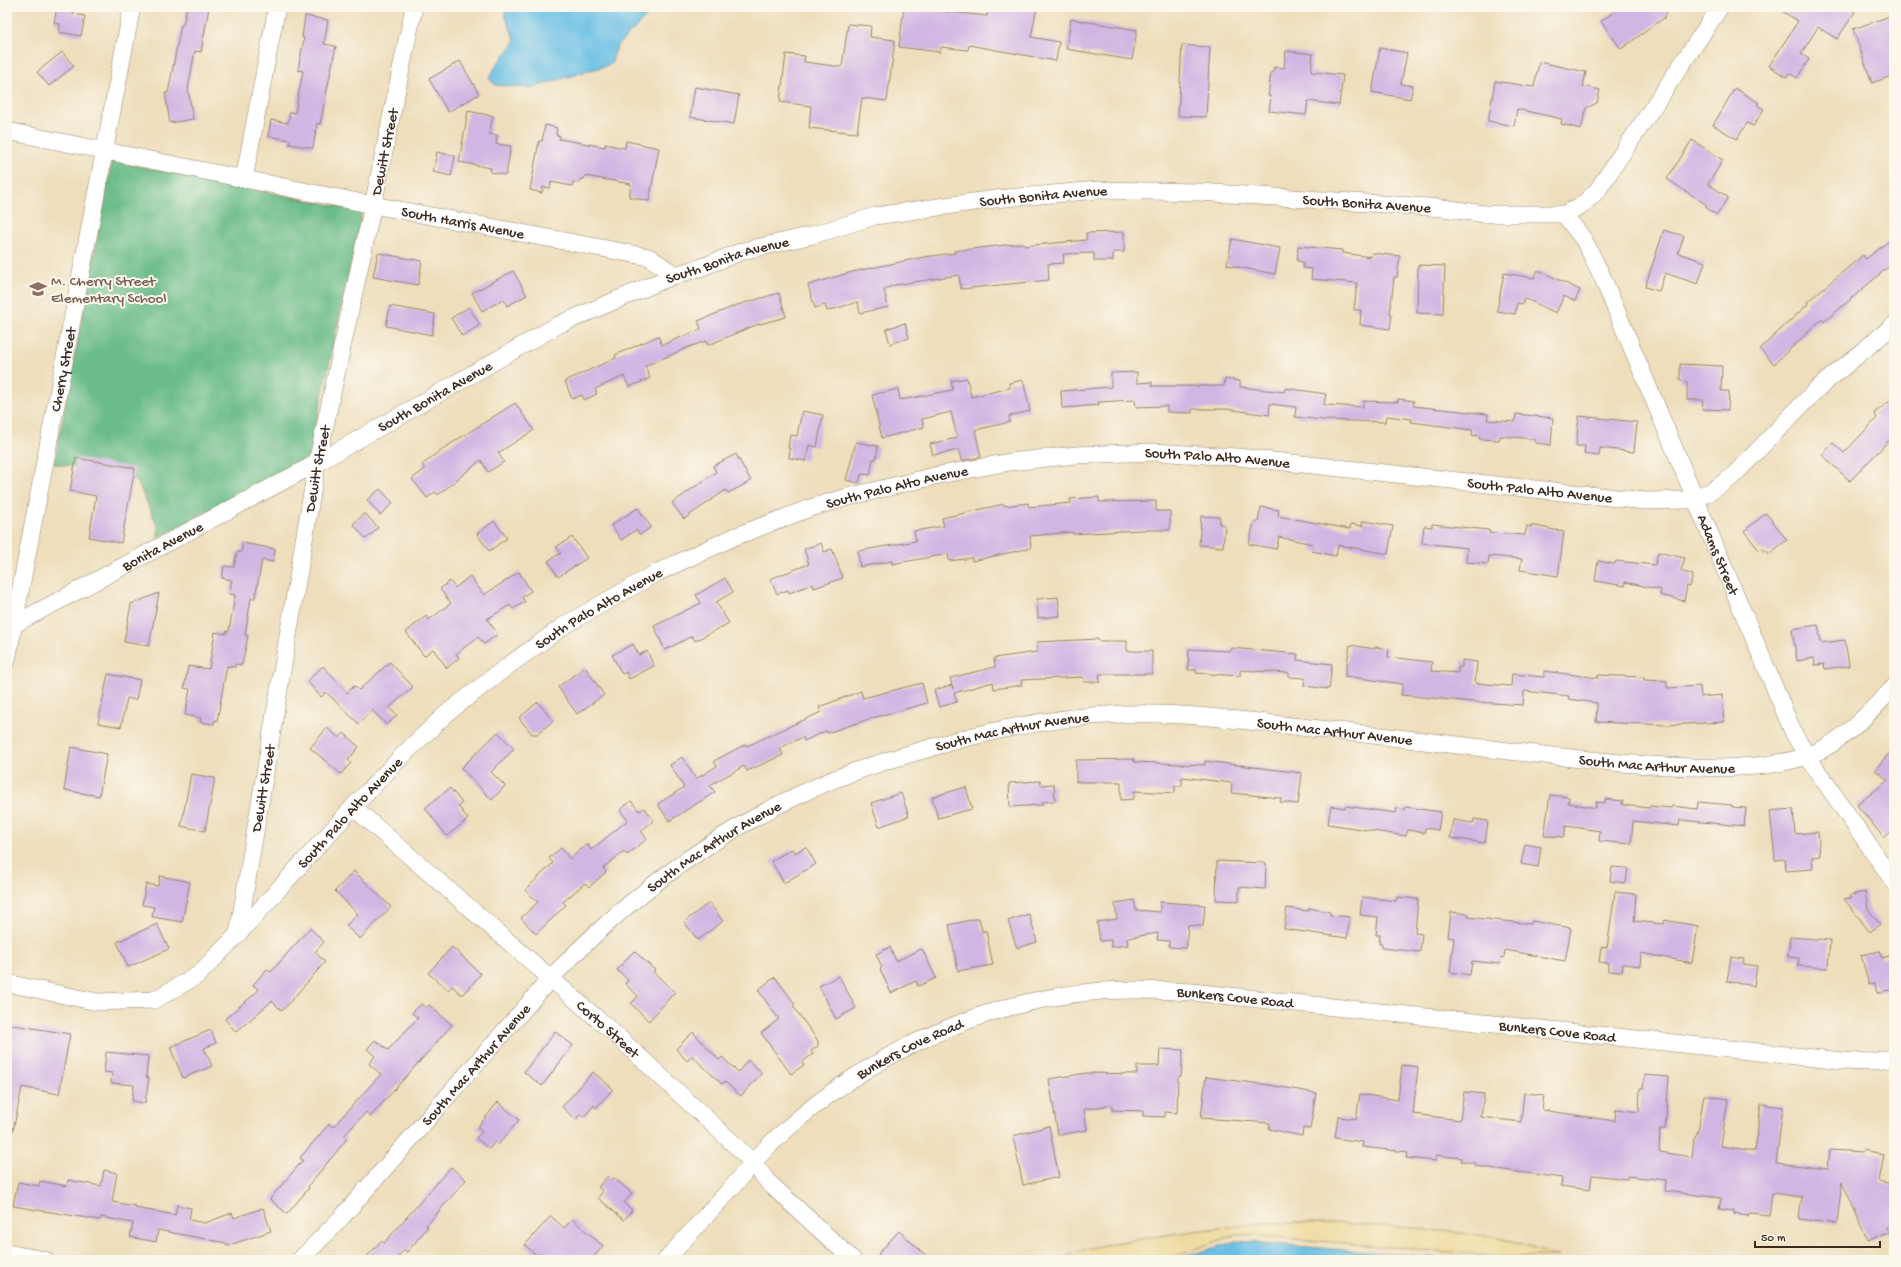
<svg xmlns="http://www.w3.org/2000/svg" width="1901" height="1267" font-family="'Gochi Hand',sans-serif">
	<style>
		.forest { fill: #6abc88; stroke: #527353 }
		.sand { fill: #eeda9e; stroke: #94825e }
		.water { fill: #69bfe5; stroke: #527482 }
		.building { fill: #d1b5e3 }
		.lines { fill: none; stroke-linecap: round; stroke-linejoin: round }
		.minor-casing { stroke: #94846d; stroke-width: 18 }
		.minor { stroke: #fff; stroke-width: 17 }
		.labels { text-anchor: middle; stroke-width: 4; stroke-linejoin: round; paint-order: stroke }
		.street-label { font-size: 15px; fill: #3b2a1e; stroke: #fbf7ec }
		.education-label { font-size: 15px; fill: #785e54; stroke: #fbf7ec; text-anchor: start }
	</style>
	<rect width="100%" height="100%" fill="#fbf7ec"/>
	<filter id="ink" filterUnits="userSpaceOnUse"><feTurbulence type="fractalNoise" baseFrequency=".025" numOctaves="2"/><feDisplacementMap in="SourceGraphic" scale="8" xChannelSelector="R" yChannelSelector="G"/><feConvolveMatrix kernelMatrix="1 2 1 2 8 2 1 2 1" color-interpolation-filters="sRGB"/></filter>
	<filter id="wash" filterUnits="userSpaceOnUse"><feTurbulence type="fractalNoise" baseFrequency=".012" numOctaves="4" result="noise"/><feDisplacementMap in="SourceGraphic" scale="16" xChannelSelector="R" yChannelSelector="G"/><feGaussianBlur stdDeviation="0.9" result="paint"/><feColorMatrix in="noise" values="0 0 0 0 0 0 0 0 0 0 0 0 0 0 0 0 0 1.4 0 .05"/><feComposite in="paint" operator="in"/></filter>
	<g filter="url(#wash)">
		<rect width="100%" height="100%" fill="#eedebc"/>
		<!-- forest -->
		<path class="forest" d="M112,161L362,211L309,457L157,538L159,529L137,481L80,467L54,464Z"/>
		<!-- sand -->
		<path class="sand" d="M1263,1223H1332L1413,1228L1496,1237L1558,1256L1507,1257L1237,1234L1165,1260H1059C1081,1248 1109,1244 1133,1240C1176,1233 1219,1228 1263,1223Z"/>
		<!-- water -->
		<path class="water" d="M504,7H656L617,46L611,64L531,88L495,85L489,78L498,63L513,45L515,40L505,15Z
			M1237,1241L1461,1260H1173Z"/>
		<g id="blocks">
			<!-- building -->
			<path class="building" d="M57,7H75L73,14L85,16L81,36L59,32L60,24L54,23Z
				M187,7H209L201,52L195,51L188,89L193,119L170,123L165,93H168L181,25H183Z
				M904,7L987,16L988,7H1037L1031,37L1059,42L1056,61L969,45L968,50L941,47L940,52L899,47Z
				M1621,7H1669L1664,18L1621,49L1601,21Z
				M1775,7H1847L1855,12L1837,39L1818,27L1801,54L1809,59L1797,78L1789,73L1786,77L1769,66L1798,21Z
				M305,16L328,20L324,44L336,46L320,124L317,123L313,148L289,144L290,140L268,136L271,120L288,123L290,112L295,113L303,71L298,70L304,38L302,37Z
				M1890,16L1894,28V75L1872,83L1853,29Z
				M1071,19L1137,30L1132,60L1066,49Z
				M848,24L871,26L870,37L895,40L887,101L862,98L857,133L809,128L811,106L780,102L786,54L805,56L804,62L842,67Z
				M1182,45L1210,47L1206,117L1178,116Z
				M1380,48L1407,53L1401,84L1413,86L1410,99L1372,92Z
				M1286,51L1313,54L1311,72L1343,75L1339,105L1308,101L1306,115L1269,111L1271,96H1268L1271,72L1273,73L1274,67L1284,68Z
				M62,52L74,66L49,86L37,72Z
				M460,61L479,94L448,112L429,79Z
				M1539,62L1586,72L1583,86L1600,90L1597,103L1586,108L1581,129L1561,124L1562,119L1517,109L1514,126L1488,121L1495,81L1534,87Z
				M695,87L739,95L734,124L690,117Z
				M1735,88L1759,103L1757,105L1764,109L1753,126L1747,123L1737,139L1713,125Z
				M468,111L493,116L489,134L497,135L496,144L511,146L506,175L490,172L491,168L459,162Z
				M545,125L557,128L556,135L560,136L559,139L605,147V144L625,148L626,141L659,148L649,201L629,197L631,184L585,176L584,179H580L579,183L573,182L572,186L551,182L550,188L543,187L542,193L530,190L539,141H542Z
				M1692,140L1723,160L1708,184L1728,197L1717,215L1705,207L1707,205L1667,179Z
				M437,152L455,156L451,176L433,172Z
				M1664,230L1684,236L1678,253L1705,262L1698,284L1665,273L1659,291L1645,287Z
				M1124,232V252H1113V261H1094V253L1063,254L1064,263L1048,264L1049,280L961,289L959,275L895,285L884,289L888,307L860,313L858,302L827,311L825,305L815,308L808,285L852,272L924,257L955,253L954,251L1023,243L1024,246L1086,240V233Z
				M1894,237V262L1824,322L1822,319L1774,364L1760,349L1808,304L1807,302L1863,255L1866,259Z
				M1232,239L1280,248L1275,274L1227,265Z
				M1298,246L1342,250V253L1371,257L1372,253L1400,256L1397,277H1394L1390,314H1392L1390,329L1360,325L1361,310H1354L1357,283L1311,279L1312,269L1303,268V262L1297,261Z
				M378,253L422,261L418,285L373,277Z
				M1418,265L1445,266L1443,314L1417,313Z
				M1538,270L1580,290L1575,301L1564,296L1556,313L1524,298L1523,304L1517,303L1515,314L1497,311L1504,273L1534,278Z
				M513,271L527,295L507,306L504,299L482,311L472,293Z
				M779,293L786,317L756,325L708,345L706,341L689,347L645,366L650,378L629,387L624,376L595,389L597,394L584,400L582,395L572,399L565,381L616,358L615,355L658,336L662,345L701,329L698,321L737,305Z
				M390,306L435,314L432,335L386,326Z
				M469,307L480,325L462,336L451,318Z
				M905,323L909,338L890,344L886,329Z
				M1680,364L1722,366L1721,391H1729L1728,410L1702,409L1703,400H1687V382L1680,381Z
				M1137,372V383L1152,382V386H1224L1225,379L1240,381V387L1284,392L1285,388L1326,394L1324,405L1363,407V401L1398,402V399L1414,401L1413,406L1488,414L1487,420L1515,422L1516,414L1553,418L1551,445L1535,443V439L1500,436L1499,440L1479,439L1480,436L1472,435L1473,430L1411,422L1412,419L1386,416L1385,422L1322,420L1295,417L1296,407L1270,404L1269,415L1226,409H1192V413L1167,412V406L1136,407L1135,400L1098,402L1099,405L1062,408L1061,391L1111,387V373Z
				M967,378L971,397L1010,388L1009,383L1023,380L1030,411L1009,416L1010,422L975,430L981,457L961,461L959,450L933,455L930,444L957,438L951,412L922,419L924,427L882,438L872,395L898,389L900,400L917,397L953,390L951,381Z
				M1894,398V435L1850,481L1822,455L1833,443L1844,453L1877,418L1874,413Z
				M515,403L534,430L498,453L504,462L488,472L481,460L438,495L435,492L427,498L412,479L425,469L422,465L438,452Z
				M802,411L823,415L817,447L809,445L806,461L789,458L790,449L788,448L790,435L797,436Z
				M1579,416L1637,422L1634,452L1600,448L1599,456L1584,454L1585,446H1576Z
				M856,442L878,446L876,459H873L870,475L861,474L859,483L846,480Z
				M736,454L751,481L728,493L726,490L684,519L672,503L716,472L713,466Z
				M76,458L135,468L121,543L89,537L96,496L70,491Z
				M380,489L393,503L380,515L367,500Z
				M1099,497V502L1156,501V511H1170V530H1141L1073,534L1072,532L1030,536L1031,548L972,561V558L949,561L948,554L892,564V561L860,567L858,551L916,541L914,531L944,526L942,518L1004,504L1005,506L1028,503L1029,507L1071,503L1070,499Z
				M1261,507L1279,510L1278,516L1350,529L1351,524L1362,526L1363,521L1393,526L1388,554L1338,545L1336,556L1312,551L1313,544L1279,537L1276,549L1249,544L1254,522H1258Z
				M638,508L651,527L640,535L636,530L621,540L611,525Z
				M365,513L378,528L366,539L353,524Z
				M1766,513L1787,540L1769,554L1766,550L1764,552L1762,548L1759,550L1744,531Z
				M1201,516L1220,517L1219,524L1225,525L1223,547L1199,545Z
				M494,521L507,538L489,551L477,534Z
				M1432,524L1489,530V533L1525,535L1527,526L1531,527V525L1564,532L1558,576L1520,570L1522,559L1489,556L1488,564L1466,562L1467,548L1422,543L1424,526L1432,527Z
				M572,537L587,558L558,577L548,561L561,553L556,547Z
				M243,543L275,549L273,562L262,560L255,598H251L245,635L248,636L242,665L235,664V667L227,666L217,721L215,720L214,724L200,722L201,718L185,715L190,689L184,688L188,666L209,669L215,632L226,634V631H229L235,595L229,594L232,580L222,578L224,566L234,567L237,552H241Z
				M821,543L824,552L832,549L843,578L814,588L813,584L789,593L788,590L777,594L770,579L809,564L804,549Z
				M1658,552L1685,558L1681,571L1693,575L1690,587L1687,586L1684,601L1660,595L1661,590L1625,582V586L1595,581L1598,561L1615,564L1616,561L1655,565Z
				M519,572L531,591L522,597L525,602L513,609L510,605L487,619L498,634L484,644L478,637L456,654L459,658L447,668L433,649L424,656L406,632L426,616L429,620L451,603L440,589L450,581L455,588L470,576L484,595Z
				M725,578L733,592L716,602L729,623L695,641L692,636L665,650L654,626L701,603L696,595Z
				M159,593L149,646L124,642L131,604Z
				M1058,597L1060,616L1038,618L1037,599Z
				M1818,625L1821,643L1845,640L1849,666L1825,669L1824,664L1815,665L1814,658L1797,661L1792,629Z
				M1098,639V641H1127V651H1152V674H1099L1100,682H1084L1083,677L1021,680L1022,685L994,689L993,682L954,693L957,702L939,707L934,690L952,685L953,689L950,678L995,667L994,658L1037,652V642Z
				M633,644L639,655L647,651L654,666L629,679L626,672L622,674L612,655Z
				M1350,645L1375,649V647L1389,649L1388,657L1432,662L1431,671L1458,673V667H1462V660L1477,662L1475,683L1511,686L1512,674L1544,677V671L1598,678V675L1644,677V680L1667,681V688L1700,686L1701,697L1722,695L1724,722L1668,725L1596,722L1597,703L1568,699L1569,696L1524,691L1523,705L1462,701L1401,695L1403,684L1345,676Z
				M1231,648L1298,654L1297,660L1332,664L1329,689L1304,686L1305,678L1289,677V673L1240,670V676L1196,673V670H1188L1189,649L1230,651Z
				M390,662L413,687L389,708L397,715L387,725L372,710L359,724L326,692L321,697L307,681L323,666L347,693L354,686L359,690Z
				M585,667L604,695L577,714L558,687Z
				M108,674L140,680L136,700L127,698L121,727L98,723Z
				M922,683L927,703L869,719L827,733L826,731L804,741L803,737L780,748L783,755L747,771L744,766L710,785L715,792L669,821L658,804L684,787L670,765L682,757L696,779L717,766L714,761L746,744L747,746L821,712L819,707L861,691L863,698Z
				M538,702L553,721L537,734H532L519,718Z
				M327,728L339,738L344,733L359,747L348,760L351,763L341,774L310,748Z
				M498,732L514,749L491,772L505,786L492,800L461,768Z
				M71,747L107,754L99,796L64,790Z
				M1894,747V829L1884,838L1857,805L1888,780L1875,770Z
				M1134,759V762L1205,765V761L1302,773L1298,804L1280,802L1281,798L1231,793L1232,783L1182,777V786H1175V793L1134,791V799L1121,800V782H1076V760Z
				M191,774L215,778L205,831L181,826Z
				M1040,781L1041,785L1054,784L1055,801L1042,802V805L1010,807L1009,783Z
				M966,787L972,809L938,818L932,797Z
				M450,788L462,803L458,806L468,819L447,836L425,808Z
				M901,793L909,816L879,827L871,803Z
				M1550,795L1569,797L1568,803L1596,808V802L1605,803V799L1623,801L1622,805L1649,808L1650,806L1672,808V806L1697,809L1698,802L1732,805V807L1746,808L1744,826L1680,820L1679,826L1633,821L1631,844L1599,841L1600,831L1566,826L1564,837L1544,836Z
				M631,801L639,811L644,808L654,820L641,831L647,839L627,855L624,851L603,868L606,872L589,887L585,883L563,902L566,905L536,934L521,918L538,902L525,890L553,863L549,858L561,848L570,859L587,844L591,850L628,820L620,810Z
				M1331,806L1345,808V806L1396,813L1397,808L1405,810L1406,807L1441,812L1438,830L1425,828L1424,833L1408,830L1406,836L1328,824Z
				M1793,809L1795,834L1818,832L1820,856L1812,857L1813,869L1786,871L1785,859L1775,860L1770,811Z
				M1474,819L1488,821L1485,843L1450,838L1453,820L1473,823Z
				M1525,844L1541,847L1538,867L1521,864Z
				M806,847L816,864L784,883L771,861L792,849L795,853Z
				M1217,861L1266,863L1265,889L1239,887V901L1216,900Z
				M1612,867L1628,868L1626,883L1610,881Z
				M354,871L391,907L360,939L346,926L358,914L335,891Z
				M160,876L190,882L182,922L152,917L154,907L142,905L146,884L158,886Z
				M1615,892L1636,894L1634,921L1663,924L1664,920L1698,926L1692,963L1641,953L1640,966L1623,964L1622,972L1608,971V963L1599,962L1601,947L1607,948Z
				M1865,892L1868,909L1880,924L1870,932L1844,899L1851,898V895Z
				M1362,897L1396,901L1397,897L1418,899L1415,933L1422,934L1420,952L1382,948V944H1379L1380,935H1376L1378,917L1360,915Z
				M1134,900L1136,910L1160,912V902L1205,905L1203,926L1188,925L1186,948L1169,947V941L1157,940L1158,933L1127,938L1128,945L1111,947V940L1100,941L1097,922L1117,919L1115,903Z
				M709,903L723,921L698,940L684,922Z
				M1287,908L1308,911L1309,908L1330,912V915L1350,917L1347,938L1284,929Z
				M1451,912L1469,914L1468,917L1531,924L1532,921L1571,928L1565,961L1505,950L1504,958L1501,957L1500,964L1472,961L1470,975L1450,972L1454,938L1448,937Z
				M1029,914L1037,942L1017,948L1008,921Z
				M979,918L982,931H986L993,965L958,971L949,925Z
				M157,924L169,949L128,967L117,942Z
				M310,928L324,942L315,952L325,962L282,1011L272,1001L236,1032L225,1019L259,990L253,985L267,969L271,972Z
				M1790,937L1830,940L1828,968L1798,966L1799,958L1788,957Z
				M452,947L481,974L462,995L452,986L448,990L428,973Z
				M890,947L896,961L922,949L936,978L918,986L916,981L891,993L880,969L882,967L876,954Z
				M634,951L655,970L653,972L675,992L649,1021L631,1004L638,996L625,984L628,980L617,970Z
				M1880,951L1882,958L1894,955V989L1877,993L1875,984L1869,985L1861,955Z
				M1731,957L1744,959L1743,964L1757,966L1754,986L1727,981Z
				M839,976L856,1008L836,1019L819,986Z
				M775,977L795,1004L793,1006L818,1041V1046L811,1051L813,1054L802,1062L804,1065L791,1074L761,1033L779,1019L758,990Z
				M421,1004L426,1008L429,1005L452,1025L370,1117L366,1112L344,1136L347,1139L308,1186L309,1188L287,1214L270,1199L303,1160L300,1158L329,1124L333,1127L381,1074L369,1064L375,1056L367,1049L375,1040L388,1050L418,1018L412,1013Z
				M7,1024L70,1034L59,1094L22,1087L13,1131H7Z
				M211,1030L216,1043L204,1048L212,1066L183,1078L170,1047Z
				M555,1032L573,1045L542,1086L524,1072Z
				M693,1032L719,1060L722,1057L738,1072L748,1060L762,1073L741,1096L725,1082L722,1084L692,1056L687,1061L676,1049Z
				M1160,1049L1183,1050L1181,1076L1178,1077L1177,1113L1165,1112V1117L1143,1116V1111L1112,1110V1105L1084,1109L1087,1130L1058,1135L1049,1079L1087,1073L1137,1074V1066H1159Z
				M106,1052L148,1056L146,1077L149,1078L145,1103L132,1101L134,1085L111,1083L112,1073L104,1072Z
				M1402,1065L1418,1067L1413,1114L1460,1120L1464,1092L1484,1094L1481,1117L1521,1122L1524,1093L1544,1095L1542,1110L1615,1121L1616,1109L1639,1112L1640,1088H1643L1645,1075L1669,1077L1665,1129H1660L1659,1152L1692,1157L1694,1139L1698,1131L1704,1095L1728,1099L1721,1146L1755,1151L1761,1104L1783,1107L1776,1163L1828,1169L1830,1150L1862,1152L1863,1150L1884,1154L1879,1182L1894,1185V1223L1888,1226L1890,1231L1868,1241L1842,1181L1837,1224L1799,1219L1802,1197L1772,1193L1769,1215L1749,1213L1748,1216L1734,1214V1211L1719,1209L1721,1198L1665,1191L1666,1180L1627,1176V1179L1592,1175L1590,1190L1561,1186L1562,1178L1475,1166V1163L1461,1161L1462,1158L1436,1155V1161L1406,1158L1407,1152L1362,1147L1363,1142L1335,1138L1338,1117L1356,1119L1360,1094L1398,1100Z
				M593,1072L613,1089L596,1108L594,1105L584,1117L580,1114L576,1120L562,1107Z
				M1206,1077L1269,1085L1316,1093L1310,1129L1303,1128L1302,1136L1269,1129L1270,1123L1201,1118Z
				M498,1102L519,1120L498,1145L495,1142L489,1149L476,1138L482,1132L477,1128Z
				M1049,1126L1059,1177L1023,1185L1013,1136Z
				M451,1167L466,1180L426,1226L428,1227L407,1252L404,1250L395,1260H364L381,1241L384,1243Z
				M104,1170L117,1173L112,1202L136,1206L135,1208L175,1215L177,1205L191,1208L189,1220L205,1223L232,1213L234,1218L263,1208L271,1231L227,1246L226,1243L158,1230L156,1242L130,1237L133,1223L101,1217L100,1220L13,1206L18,1182L39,1186L40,1181L67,1186L68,1180L101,1186Z
				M608,1176L612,1180L614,1178L632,1193L624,1203L632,1210L624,1220L598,1198L603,1191L598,1187Z
				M551,1216L564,1228L572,1219L603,1246L591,1260H542L525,1245Z
				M899,1231L931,1260H885L878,1254Z"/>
		</g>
	</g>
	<g filter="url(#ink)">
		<use href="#blocks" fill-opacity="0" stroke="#94846d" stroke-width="1"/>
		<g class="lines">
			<!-- minor casing -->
			<g class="minor-casing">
				<g id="minor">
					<path id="s1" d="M7,131L373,205L649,257L675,275"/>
					<path d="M244,179L277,7"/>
					<path id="s2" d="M1564,214L1584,240L1601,274L1794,734L1807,756L1894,882"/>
					<path id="s3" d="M7,625H13L317,463L558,325L675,275L702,267L743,251L813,235L875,216L995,199L1098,190L1199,192L1443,208L1485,214H1564L1582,205L1597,191L1720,7"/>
					<path id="s4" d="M7,660L132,7"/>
					<path id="s5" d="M353,807L615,1034L736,1146L753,1163L768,1182L853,1260"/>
					<path id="s6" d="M238,934L317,463L373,205L414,7"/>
					<path id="s7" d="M7,983L97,1002L154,1000L198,975L238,934L353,807L403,755L446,714L505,668L565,625L656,573L734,537L810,508L848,497L939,475L1010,462L1076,455L1153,452L1237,457L1645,501L1685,500L1708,493L1722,484L1732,477L1817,389L1894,325"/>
					<path d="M7,1253L45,1260"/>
					<path id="s8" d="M300,1260L342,1217L551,978C623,902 709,836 805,792C845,773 888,760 930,748C993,729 1057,717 1122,714C1182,712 1241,720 1300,727C1407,738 1514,753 1621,763C1678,767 1772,776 1823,749C1850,734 1873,709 1894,687"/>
					<path id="s9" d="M666,1260C689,1234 712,1209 735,1184C749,1167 763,1150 779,1136C866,1055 983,1000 1102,991C1132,989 1162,990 1192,992L1843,1061L1870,1062L1894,1058"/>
				</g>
			</g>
			<!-- minor -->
			<use href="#minor" class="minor"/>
		</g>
	</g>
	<!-- icons -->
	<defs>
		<g id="school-bare" transform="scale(1.38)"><path d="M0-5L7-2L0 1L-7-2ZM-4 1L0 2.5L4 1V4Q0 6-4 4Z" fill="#8d6e63" stroke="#fbf7ec" stroke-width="2.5" paint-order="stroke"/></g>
	</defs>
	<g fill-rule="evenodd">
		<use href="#school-bare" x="38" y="289"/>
	</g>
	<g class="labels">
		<!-- street labels -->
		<g class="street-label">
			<text dy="5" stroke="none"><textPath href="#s6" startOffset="796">Dewitt Street</textPath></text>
			<text dy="5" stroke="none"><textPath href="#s3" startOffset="1134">South Bonita Avenue</textPath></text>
			<text dy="5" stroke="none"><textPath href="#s3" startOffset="1458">South Bonita Avenue</textPath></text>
			<text dy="5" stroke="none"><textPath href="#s1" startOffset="465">South Harris Avenue</textPath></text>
			<text dy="5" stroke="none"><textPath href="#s3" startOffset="810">South Bonita Avenue</textPath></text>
			<text dy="5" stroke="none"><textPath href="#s4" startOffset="296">Cherry Street</textPath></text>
			<text dy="5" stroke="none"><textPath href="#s3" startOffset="486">South Bonita Avenue</textPath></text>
			<text dy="5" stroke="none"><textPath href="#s7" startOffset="1394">South Palo Alto Avenue</textPath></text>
			<text dy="5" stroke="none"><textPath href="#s6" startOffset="472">Dewitt Street</textPath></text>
			<text dy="5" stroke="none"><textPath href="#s7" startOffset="1070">South Palo Alto Avenue</textPath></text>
			<text dy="5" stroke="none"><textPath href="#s7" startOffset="1718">South Palo Alto Avenue</textPath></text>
			<text dy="5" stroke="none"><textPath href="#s3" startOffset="175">Bonita Avenue</textPath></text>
			<text dy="5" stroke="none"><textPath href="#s2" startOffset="375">Adams Street</textPath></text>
			<text dy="5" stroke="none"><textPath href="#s7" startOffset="746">South Palo Alto Avenue</textPath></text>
			<text dy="5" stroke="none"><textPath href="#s8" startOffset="1236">South Mac Arthur Avenue</textPath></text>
			<text dy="5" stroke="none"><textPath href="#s8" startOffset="911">South Mac Arthur Avenue</textPath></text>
			<text dy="5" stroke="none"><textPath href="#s8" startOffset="1560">South Mac Arthur Avenue</textPath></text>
			<text dy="5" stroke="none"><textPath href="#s6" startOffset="148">Dewitt Street</textPath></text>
			<text dy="5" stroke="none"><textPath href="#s7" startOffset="422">South Palo Alto Avenue</textPath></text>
			<text dy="5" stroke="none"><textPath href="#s8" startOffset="588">South Mac Arthur Avenue</textPath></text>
			<text dy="5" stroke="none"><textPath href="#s9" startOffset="662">Bunkers Cove Road</textPath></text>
			<text dy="5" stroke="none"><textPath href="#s5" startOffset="338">Corto Street</textPath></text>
			<text dy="5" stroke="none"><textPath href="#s9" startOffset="986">Bunkers Cove Road</textPath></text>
			<text dy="5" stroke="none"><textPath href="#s9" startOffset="326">Bunkers Cove Road</textPath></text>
			<text dy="5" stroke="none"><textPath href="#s8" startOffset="263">South Mac Arthur Avenue</textPath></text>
		</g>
		<!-- education labels -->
		<g class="education-label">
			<text x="51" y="285">M. Cherry Street<tspan x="51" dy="17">Elementary School</tspan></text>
		</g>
	</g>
	<!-- margin -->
	<rect width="1901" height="1267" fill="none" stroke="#fbf7ec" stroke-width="24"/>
	<!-- scale -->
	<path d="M1755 1241v6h125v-6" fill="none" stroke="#3b2a1e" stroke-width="2"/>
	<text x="1761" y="1241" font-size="12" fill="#3b2a1e" stroke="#fbf7ec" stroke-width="3" paint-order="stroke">50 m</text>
</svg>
